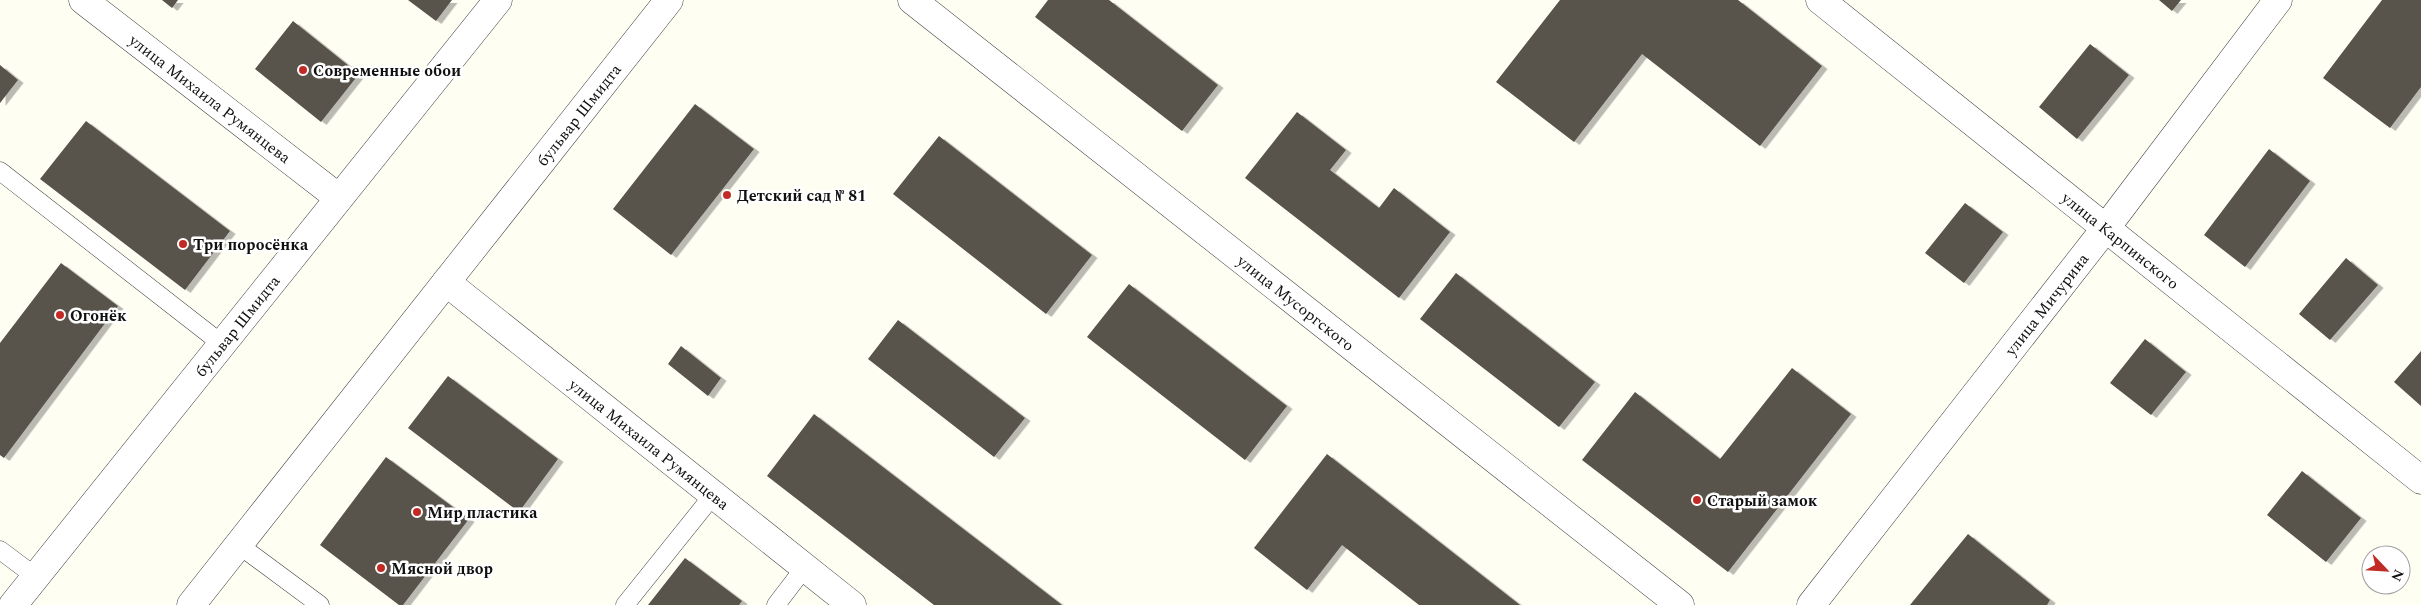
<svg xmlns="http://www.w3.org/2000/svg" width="2421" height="605" font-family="Spectral,serif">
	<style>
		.building { fill: #59524c; filter: url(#shadow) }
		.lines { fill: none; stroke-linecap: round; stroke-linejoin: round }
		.service-casing { stroke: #434343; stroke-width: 19 }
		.minor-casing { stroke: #434343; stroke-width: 29 }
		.tertiary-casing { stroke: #434343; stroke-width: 29 }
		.service { stroke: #fff; stroke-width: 18 }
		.minor { stroke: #fff; stroke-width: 28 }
		.tertiary { stroke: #fff; stroke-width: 28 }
		.poi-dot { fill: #c22a26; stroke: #fff; stroke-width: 2 }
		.labels { text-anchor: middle; stroke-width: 5; stroke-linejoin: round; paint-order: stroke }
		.poi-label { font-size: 16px; font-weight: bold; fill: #101010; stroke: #fff; text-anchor: start }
		.street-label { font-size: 16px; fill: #101010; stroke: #fff }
	</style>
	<defs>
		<filter id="shadow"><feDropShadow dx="5.5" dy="3" stdDeviation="0" flood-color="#0004"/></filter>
	</defs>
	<rect width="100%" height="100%" fill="#fffef3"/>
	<!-- building -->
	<path class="building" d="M162,0H178L172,8Z
		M408,0H452L436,21Z
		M1048,0H1109L1218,85L1182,131L1035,17Z
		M1560,0H1738L1822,66L1760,146L1642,54L1574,142L1496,82Z
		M2159,0H2181L2172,11Z
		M2382,0H2421V87L2390,128L2323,78Z
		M293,21L359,74L321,122L255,69Z
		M2090,44L2129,75L2077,139L2039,107Z
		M0,65L18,80L0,103Z
		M695,104L754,149L671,255L613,209Z
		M1297,112L1346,150L1330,170L1379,208L1394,188L1450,232L1399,298L1245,178Z
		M86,121L230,231L185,290L40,179Z
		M939,136L1092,255L1046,314L893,194Z
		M2269,149L2310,181L2245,267L2204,235Z
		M1965,203L2003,232L1964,283L1925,253Z
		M2346,258L2378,285L2330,340L2299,314Z
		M61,263L118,306L4,458L0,455V343Z
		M1456,273L1595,382L1559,427L1420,319Z
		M1129,284L1287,406L1245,460L1087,337Z
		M898,320L1025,418L994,457L868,359Z
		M2145,339L2186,372L2151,415L2110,383Z
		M681,346L721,378L708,396L668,364Z
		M2421,351V406L2394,382Z
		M1792,368L1851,414L1728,572L1582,460L1635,392L1720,459Z
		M448,376L558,459L519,512L408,428Z
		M814,414L1062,605H934L767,476Z
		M1327,454L1520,605H1419L1342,545L1307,590L1254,548Z
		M386,457L469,519L403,605H399L320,545Z
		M2302,471L2361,518L2326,562L2267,515Z
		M1968,534L2050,600L2047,605H1910Z
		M685,558L742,601L739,605H648Z"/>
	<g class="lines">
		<!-- service casing -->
		<g class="service-casing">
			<path id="service" d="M0,171L222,344
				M239,545L320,605
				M0,550L36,577
				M625,605L714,494
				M776,605L805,567"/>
		</g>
		<!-- minor casing -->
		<g class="minor-casing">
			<g id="minor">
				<path id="s1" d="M83,0L339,198"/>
				<path id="s2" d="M1820,0L2421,480"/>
				<path id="s3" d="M446,282L852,605"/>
				<path id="s4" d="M1811,605L2105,229L2278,0"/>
			</g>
		</g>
		<!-- tertiary casing -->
		<g class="tertiary-casing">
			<g id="tertiary">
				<path id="s5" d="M912,0L1680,605"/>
				<path id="s6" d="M13,605L498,0"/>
				<path id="s7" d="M191,605L669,0"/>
			</g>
		</g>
		<!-- service -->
		<use href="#service" class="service"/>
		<!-- minor -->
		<use href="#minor" class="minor"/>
		<!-- tertiary -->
		<use href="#tertiary" class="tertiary"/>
	</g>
	<!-- markers -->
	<g class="poi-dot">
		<circle cx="303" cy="70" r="5"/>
		<circle cx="727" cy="195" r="5"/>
		<circle cx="183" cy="244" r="5"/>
		<circle cx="60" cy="315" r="5"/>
		<circle cx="1697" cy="500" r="5"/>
		<circle cx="417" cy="512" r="5"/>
		<circle cx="381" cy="568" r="5"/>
	</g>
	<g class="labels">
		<!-- poi labels -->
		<g class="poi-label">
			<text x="313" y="76">Современные обои</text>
			<text x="737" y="201">Детский сад № 81</text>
			<text x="193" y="250">Три поросёнка</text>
			<text x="70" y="321">Огонёк</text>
			<text x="1707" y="506">Старый замок</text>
			<text x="427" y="518">Мир пластика</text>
			<text x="391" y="574">Мясной двор</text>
		</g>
		<!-- street labels -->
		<g class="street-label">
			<text dy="6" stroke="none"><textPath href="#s1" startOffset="161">улица Михаила Румянцева</textPath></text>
			<text dy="6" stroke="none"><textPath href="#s7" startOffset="625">бульвар Шмидта</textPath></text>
			<text dy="6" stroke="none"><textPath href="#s2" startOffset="385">улица Карпинского</textPath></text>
			<text dy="6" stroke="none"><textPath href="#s5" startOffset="489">улица Мусоргского</textPath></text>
			<text dy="6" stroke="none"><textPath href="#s4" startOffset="382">улица Мичурина</textPath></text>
			<text dy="6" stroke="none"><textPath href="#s6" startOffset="358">бульвар Шмидта</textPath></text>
			<text dy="6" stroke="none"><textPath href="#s3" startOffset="260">улица Михаила Румянцева</textPath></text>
		</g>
	</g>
	<!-- north arrow -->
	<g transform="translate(2386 570) rotate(115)"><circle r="24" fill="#ffffff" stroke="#9f9f9f"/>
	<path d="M0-4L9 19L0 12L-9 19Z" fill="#c22a26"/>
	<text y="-8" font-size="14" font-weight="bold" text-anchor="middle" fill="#101010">N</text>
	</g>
</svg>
